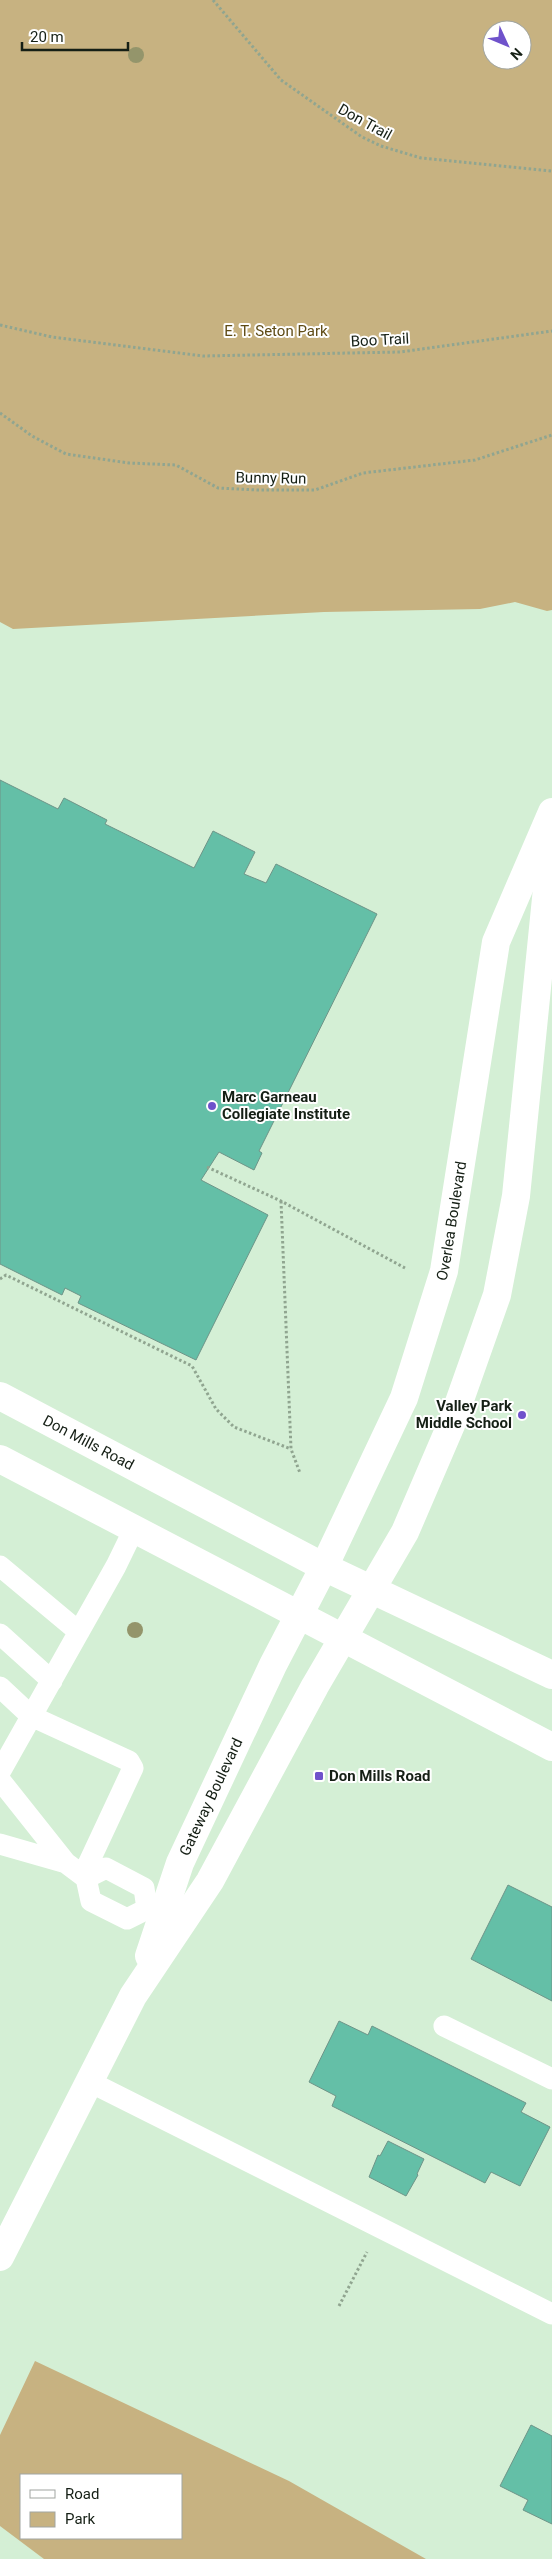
<svg xmlns="http://www.w3.org/2000/svg" width="552" height="2559" font-family="Roboto,sans-serif">
	<style>
		.green { fill: #c7b281; fill-rule: evenodd }
		.building { fill: #64bfa7; stroke: #6e9488 }
		.lines { fill: none; stroke-linecap: round; stroke-linejoin: round }
		.path { stroke: #90a590; stroke-width: 3; stroke-dasharray: 2.5 2.5; stroke-linecap: butt }
		.lane { stroke: #fff; stroke-width: 21 }
		.secondary { stroke: #fff; stroke-width: 28 }
		.tree { fill: #94956b }
		.poi-dot { fill: #6f52cb; stroke: #fff; stroke-width: 2 }
		.labels { text-anchor: middle; stroke-width: 4; stroke-linejoin: round; paint-order: stroke }
		.street-label { font-size: 15px; fill: #151f15; stroke: #fff }
		.park-label { font-size: 15px; fill: #5f4b15; stroke: #fff }
		.poi-label { font-size: 15px; font-weight: bold; fill: #151f15; stroke: #fff; text-anchor: start }
	</style>
	<rect width="100%" height="100%" fill="#d4efd5"/>
	<!-- green -->
	<path class="green" d="M0,0H552V610L547,611L515,602L480,609L324,612L13,629L0,622ZM492,30H522V60H492Z
		M35,2361L289,2481L426,2559H44L0,2526V2435ZM21,2475H181V2538H21Z"/>
	<!-- building -->
	<path class="building" d="M0,780L58,809L64,798L107,820L105,824L194,868L213,831L255,852L244,874L266,883L276,864L377,914L259,1151L262,1153L254,1170L219,1152L201,1180L268,1215L196,1360L78,1303L81,1296L65,1288L62,1295L0,1264Z
		M508,1885L552,1907V2001L471,1959Z
		M339,2021L368,2035L372,2026L526,2103L521,2112L550,2127L520,2186L491,2172L485,2183L332,2106L336,2096L309,2082Z
		M388,2141L424,2159L417,2174L418,2175L406,2196L369,2177L378,2155L380,2156Z
		M531,2425L552,2436V2524L523,2510L528,2500L500,2486Z"/>
	<g class="lines">
		<!-- path -->
		<path class="path" d="M213,0L281,80L362,137L381,146L421,158L552,171
			M0,325L52,337L203,356L400,352L552,331
			M0,413L32,436L66,454L129,463L176,465L218,488L258,490H315L363,473L475,460L552,435
			M207,1167L281,1201L405,1268
			M281,1201L291,1449L300,1473
			M0,1279L6,1275L192,1366L216,1409L234,1427L291,1449
			M339,2306L367,2252"/>
		<!-- lane -->
		<path class="lane" d="M0,1566L79,1632
			M0,1634L52,1681
			M0,1687L31,1716L129,1761L133,1768L83,1875
			M0,1772L116,1566L134,1529
			M0,1780L66,1863L86,1878L91,1901L127,1919L147,1909
			M0,1844L66,1863
			M86,1878L106,1868L144,1888L147,1909
			M444,2026L552,2079
			M90,2082L552,2314"/>
		<!-- secondary -->
		<g class="secondary">
			<path id="s1" d="M0,1396L324,1567L552,1675"/>
			<path d="M0,1459L552,1747"/>
			<path id="s2" d="M149,1956L180,1863L273,1665L324,1567L404,1398L444,1271L496,942L552,812"/>
			<path d="M0,2257L133,1996L210,1881L315,1686L405,1532L451,1425L497,1295L516,1196L552,839"/>
		</g>
	</g>
	<!-- trees -->
	<g class="tree">
		<circle cx="136" cy="55" r="8"/>
		<circle cx="135" cy="1630" r="8"/>
	</g>
	<!-- markers -->
	<g class="poi-dot">
		<circle cx="212" cy="1106" r="5"/>
		<circle cx="522" cy="1415" r="5"/>
		<rect x="314" y="1771" width="10" height="10" rx="2.5"/>
	</g>
	<g class="labels">
		<!-- street labels -->
		<g class="street-label">
			<text transform="translate(365 122) rotate(29)" y="5">Don Trail</text>
			<text transform="translate(380 340) rotate(-3)" y="5">Boo Trail</text>
			<text transform="translate(271 478) rotate(1)" y="5">Bunny Run</text>
			<text dy="5" stroke="none"><textPath href="#s2" startOffset="798">Overlea Boulevard</textPath></text>
			<text dy="5" stroke="none"><textPath href="#s1" startOffset="100">Don Mills Road</textPath></text>
			<text dy="5" stroke="none"><textPath href="#s2" startOffset="171">Gateway Boulevard</textPath></text>
		</g>
		<!-- park labels -->
		<g class="park-label">
			<text x="276" y="336">E. T. Seton Park</text>
		</g>
		<!-- poi labels -->
		<g class="poi-label">
			<text x="222" y="1102">Marc Garneau<tspan x="222" dy="17">Collegiate Institute</tspan></text>
			<text x="512" y="1411" text-anchor="end">Valley Park<tspan x="512" dy="17">Middle School</tspan></text>
			<text x="329" y="1781">Don Mills Road</text>
		</g>
	</g>
	<!-- legend -->
	<rect x="20" y="2474" width="162" height="65" fill="#ffffff" stroke="#a1a5a1"/>
	<rect x="30" y="2490" width="25" height="8" fill="#ffffff" stroke="#a1a5a1"/>
	<text x="65" y="2499" font-size="15" fill="#151f15">Road</text>
	<rect x="30" y="2512" width="25" height="15" fill="#c7b281" stroke="#a1a5a1"/>
	<text x="65" y="2524" font-size="15" fill="#151f15">Park</text>
	<!-- north arrow -->
	<g transform="translate(507 45) rotate(134)"><circle r="24" fill="#ffffff" stroke="#a1a5a1"/>
	<path d="M0-4L9 19L0 12L-9 19Z" fill="#6f52cb"/>
	<text y="-8" font-size="14" font-weight="bold" text-anchor="middle" fill="#151f15">N</text>
	</g>
	<!-- scale -->
	<path d="M22 42v8h106v-8" fill="none" stroke="#151f15" stroke-width="2.5"/>
	<text x="30" y="42" font-size="15" fill="#151f15" stroke="#ffffff" stroke-width="4" paint-order="stroke">20 m</text>
</svg>
